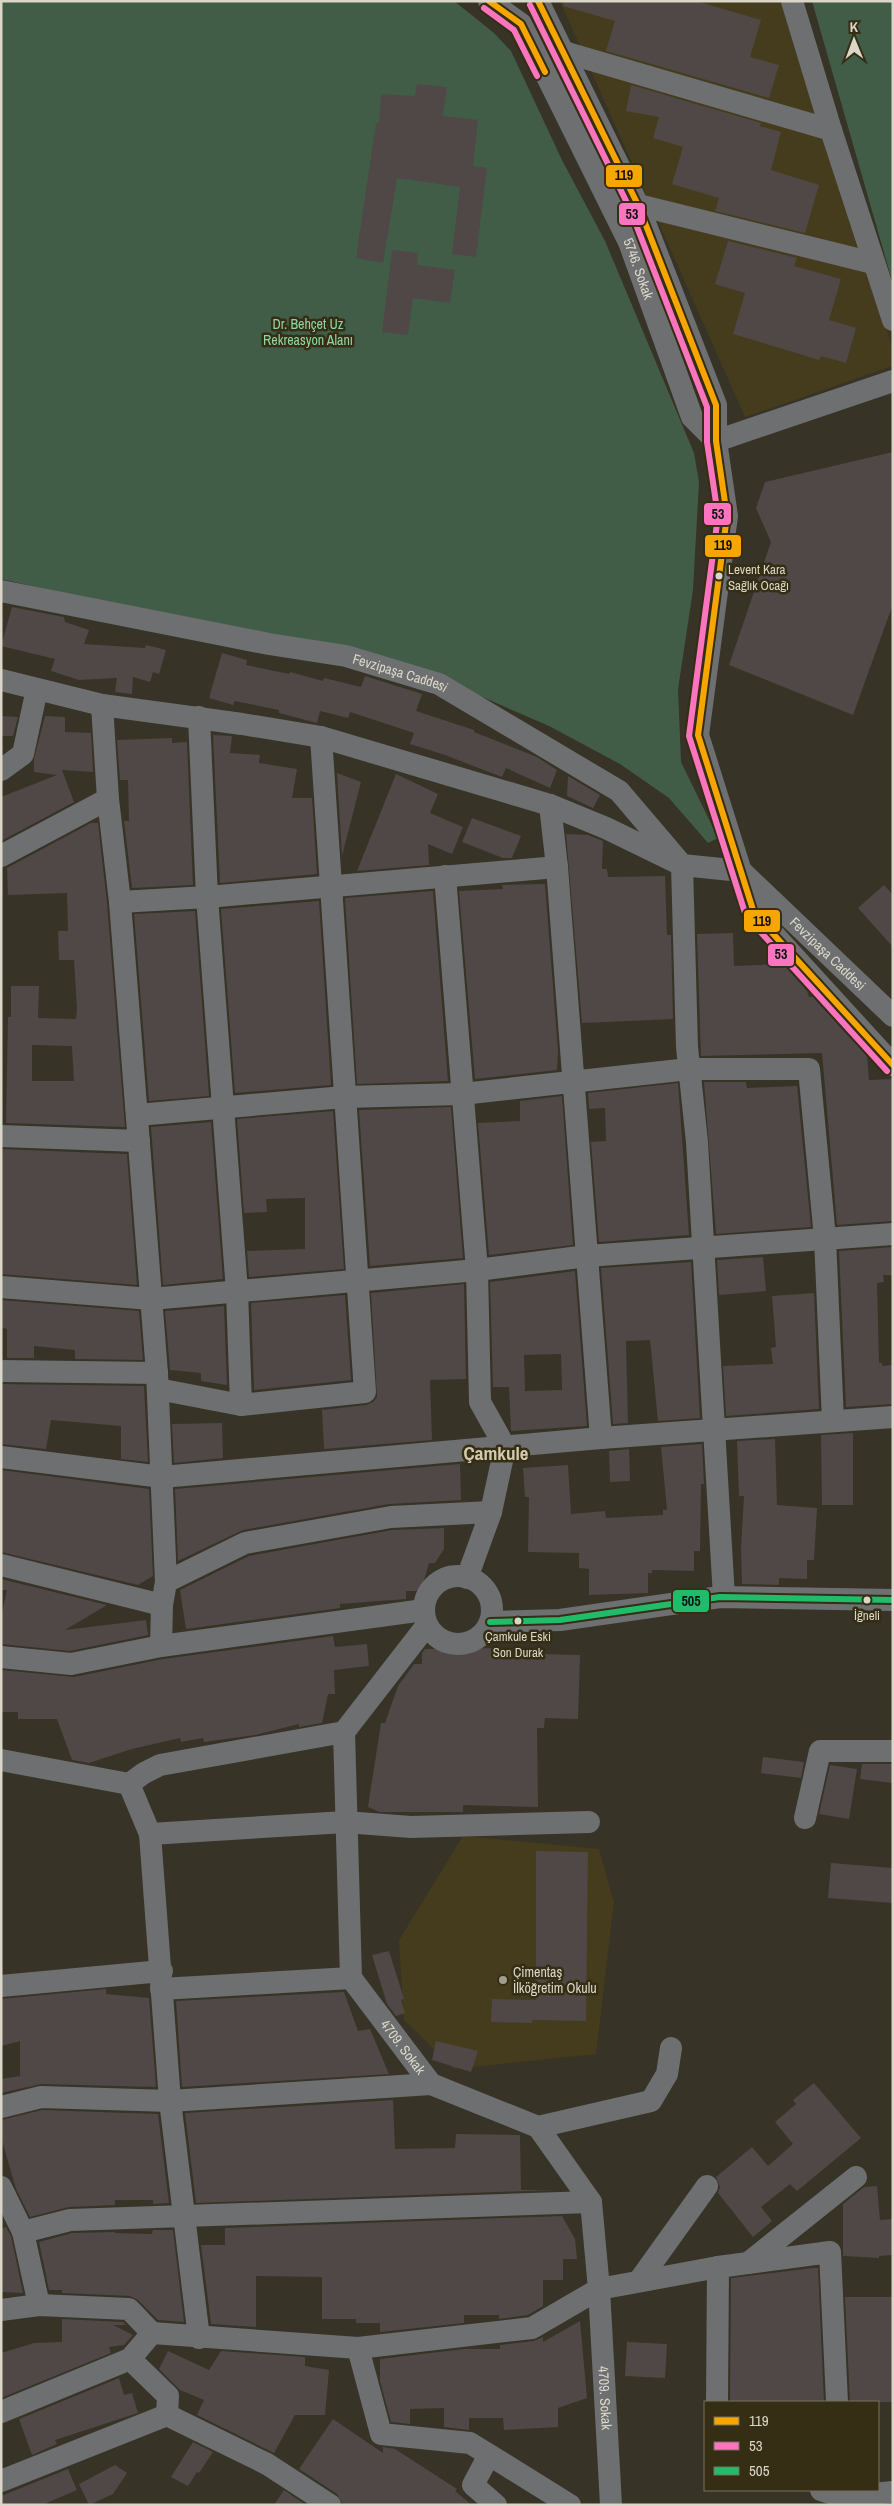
<svg xmlns="http://www.w3.org/2000/svg" width="894" height="2506" font-family="'Archivo Narrow',sans-serif">
	<style>
		.built { fill: #453c1d }
		.green { fill: #415d48 }
		.building { fill: #4f4846; fill-rule: evenodd }
		.lines { fill: none; stroke-linecap: round; stroke-linejoin: round }
		.minor { stroke: #6e6f71; stroke-width: 22 }
		.bus-1-casing { stroke: #352d14; stroke-width: 10 }
		.bus-2-casing { stroke: #352d14; stroke-width: 10 }
		.bus-3-casing { stroke: #352d14; stroke-width: 10 }
		.bus-1 { stroke: #f7a600; stroke-width: 6 }
		.bus-2 { stroke: #fc73be; stroke-width: 6 }
		.bus-3 { stroke: #20bc6c; stroke-width: 6 }
		.bus-dot { fill: #dbd7c8; stroke: #352d14; stroke-width: 2 }
		.poi-dot { fill: #a29e8f; stroke: #352d14; stroke-width: 2 }
		.labels { text-anchor: middle; stroke-width: 5; stroke-linejoin: round; paint-order: stroke }
		.bus-label { font-size: 13px; fill: #dbd7c8; stroke: #352d14 }
		.street-label { font-size: 14px; fill: #dbd7c8; stroke: #352d14 }
		.park-label { font-size: 14px; fill: #8cd7a5; stroke: #352d14 }
		.poi-label { font-size: 14px; fill: #dbd7c8; stroke: #352d14; text-anchor: start }
		.district-label { font-size: 19px; font-weight: bold; fill: #d4cbae; stroke: #352d14 }
		.line-badge { stroke: #352d14; stroke-width: 2 }
		.pale-badge-label { font-size: 14px; text-anchor: middle; font-weight: bold; fill: #111 }
	</style>
	<rect width="100%" height="100%" fill="#373326"/>
	<!-- built -->
	<path class="built" d="M560,1H789L893,350V366L745,417Z
		M463,1836L599,1849L614,1902L596,2054L454,2069L404,2020L399,1940Z"/>
	<!-- green -->
	<path class="green" d="M1,1H454L494,33L511,51L562,160L605,241L694,453L699,482L693,590L678,689L681,762L718,838L708,843L669,798L620,764L549,726L434,676L1,579Z
		M812,1H893V284Z"/>
	<!-- building -->
	<path class="building" d="M564,1H696L761,20L750,57L779,65L769,98L606,51L615,21L563,6Z
		M417,84L447,87L443,116L478,120L473,166L487,168L476,257L452,254L460,187L397,178L383,263L356,258L376,123H379L381,94L415,96Z
		M631,85L761,123L760,126L781,132L771,170L819,185L805,233L715,211L719,198L672,184L683,147L653,138L659,117L626,111Z
		M728,241L797,258L794,266L841,279L829,320L856,328L846,363L821,356L819,360L733,334L745,293L715,284Z
		M392,250L418,253L417,265L455,270L450,303L413,298L408,335L382,332Z
		M893,452V604L853,715L729,665L771,542L756,508L765,482Z
		M12,607L64,617L65,622L89,630L84,644L145,648L146,645L166,650L159,674L153,672L150,682L133,677L132,694L115,692L117,678L79,680L51,671L55,659L1,646Z
		M222,653L247,660L246,665L289,674L290,672L323,681L324,678L361,687L365,676L422,694L416,711L474,730V732L537,757L557,770L550,788L506,768L502,777L445,755L410,744L414,733L350,712L348,718L320,711L317,723L279,713V710L235,701L233,705L209,698Z
		M1,716L18,717L13,736H1Z
		M45,716L65,717V732L91,733L93,772L62,770L74,802L1,841V797L57,775L34,772V759Z
		M213,735L232,736L230,753L260,755L259,763L297,769L292,798H312L317,874L220,883Z
		M172,738V743L187,742L193,885L132,888L124,821H129L128,780H120L117,740Z
		M337,773L361,782L342,856Z
		M396,774L438,794L430,813L463,827L452,854L428,844L429,865L357,871Z
		M568,776L600,795L593,808L567,796Z
		M472,818L521,836L512,858H503L462,842Z
		M91,823H98L107,903L125,1127L6,1123L8,1017H11V986H39L38,1018L76,1019L77,1009L74,960H59L58,931H68L67,893L8,895L7,868ZM32,1045L72,1046L74,1081H32Z
		M566,834L588,835L603,841L602,869H607L608,877L665,876L667,935H671L673,1019L582,1023Z
		M545,884L558,1051L557,1070L475,1079L459,891L503,889L502,885Z
		M884,885L893,895V947L858,908Z
		M433,891L448,1081L357,1084L345,898Z
		M319,901L331,1085L235,1093L221,909Z
		M195,911L209,1096L149,1101L134,914Z
		M733,933L734,966L783,964L807,991L809,997H813L867,1056L869,1080L893,1079V1221L837,1225L822,1053L701,1056L697,934Z
		M704,1082H746L747,1088L797,1086L811,1227L716,1234Z
		M678,1083L689,1235L599,1242L591,1142L606,1141L605,1108L589,1109L588,1093Z
		M562,1096L573,1245L489,1255L478,1123L520,1121V1101Z
		M451,1107L463,1258L370,1266L359,1110Z
		M333,1111L344,1269L249,1277L247,1251L305,1249V1198L266,1199L267,1212L244,1213L237,1119Z
		M211,1122L223,1279L163,1285L151,1127Z
		M1,1149L127,1154L137,1285L1,1274Z
		M893,1247V1275H883L884,1282L877,1283L879,1363H882V1366L893,1365V1404L846,1407L839,1251Z
		M763,1257L766,1291L719,1295L717,1260Z
		M691,1262L700,1418L658,1421L650,1340L626,1341L628,1423L613,1424L601,1268Z
		M575,1271L587,1426L511,1431L509,1387H493L490,1282ZM561,1354L562,1390L525,1391L524,1355Z
		M464,1284L466,1379L430,1380L432,1440L324,1449L322,1410L366,1405L373,1402L377,1397L371,1293Z
		M814,1293L819,1409L726,1416L723,1366L773,1364L771,1348L776,1347L772,1296Z
		M345,1295L351,1380L254,1390L251,1303Z
		M1,1300L139,1311L143,1360L75,1359V1350L34,1346V1358H7V1329L1,1327Z
		M224,1306L227,1385L201,1381V1373L170,1370L165,1311Z
		M1,1384L144,1386L148,1462L121,1459V1426L51,1420L46,1449L1,1444Z
		M222,1423L223,1458L174,1463L172,1424Z
		M853,1433V1505H822L821,1435Z
		M775,1439L777,1505L817,1508L814,1560H807V1579L779,1578V1585L742,1584L741,1548L744,1496H739L737,1441Z
		M702,1444L704,1484H701L700,1551H694V1571L652,1570V1573H648V1593L589,1595V1569L579,1568V1553L528,1552L529,1497H525L523,1468L568,1465L571,1514L605,1511L606,1518L663,1515V1510H667L661,1447Z
		M629,1449L630,1481L610,1482L609,1451Z
		M460,1464L461,1500L389,1504L243,1530L178,1561L175,1489Z
		M1,1470L149,1489L153,1576L138,1585L1,1552Z
		M444,1528V1549L435,1563H429L421,1591H406V1599L340,1604V1608L186,1629L180,1590L249,1556L392,1530Z
		M1,1579L107,1605L65,1630L146,1620L148,1635L70,1651L1,1644V1617L7,1590H1Z
		M333,1636L335,1647L367,1644L369,1666L334,1670L335,1694H328L322,1723L299,1727V1724L255,1735L204,1742L203,1738L181,1742L180,1738L132,1749L89,1763L72,1760L57,1719H18V1712H1V1670L74,1677L163,1659Z
		M498,1648V1653L580,1655L578,1719L545,1718L544,1728H537L538,1807L463,1805V1812H380L368,1807L381,1723H385L398,1686L414,1664H422V1653L425,1649Z
		M763,1757L804,1762L801,1778L761,1773Z
		M862,1764H893V1783L860,1779Z
		M830,1765L857,1769L849,1819L819,1814Z
		M536,1851L588,1852L586,2021L532,2020V2023L491,2022L492,1999L536,2000Z
		M831,1863L893,1868V1903L828,1898Z
		M389,1951L404,1999L401,2000L405,2013L396,2016L387,2004L372,1955Z
		M106,1989V1994L149,1998L156,2087L41,2084L1,2093V2079L20,2076V2041L1,2046V1999Z
		M344,1992L358,2031L370,2029L389,2074L182,2087L176,2001Z
		M436,2041L478,2051L471,2072L432,2060Z
		M814,2083L861,2138L797,2191L790,2184L761,2207L772,2221L753,2237L718,2193L720,2187L716,2177L752,2147L768,2166L793,2144L775,2122L796,2104L793,2100Z
		M393,2100L395,2149L455,2148L456,2134L520,2135L521,2190H554L196,2203L185,2113Z
		M42,2110L158,2114L169,2203L153,2204V2200H115V2205L69,2207L30,2217L16,2189L1,2137V2120Z
		M877,2186L880,2220L893,2219V2255L879,2256V2258L843,2256V2204L864,2187Z
		M562,2216L575,2239L577,2259H563V2280H543V2306L528,2315L499,2319V2315H464V2323L380,2332V2323H356V2319H322V2277L256,2276V2327L211,2324L201,2245H225V2228Z
		M6,2227L11,2236L23,2293L1,2292V2229Z
		M153,2230H173L184,2322L158,2320L138,2300L130,2296L62,2293V2290H49L39,2242L72,2233L115,2232V2233L152,2234Z
		M813,2268H818L824,2402H730L731,2278Z
		M845,2297H893V2402H850Z
		M62,2319L123,2322L126,2325H113L133,2335L124,2345L109,2347L111,2353L1,2398V2353L34,2343L62,2342Z
		M580,2321L587,2398L558,2408V2427L504,2430L503,2418H469V2430L444,2427V2408L410,2409V2424L391,2422L380,2381V2359L464,2349H500V2345L534,2341L543,2337V2342Z
		M627,2342L667,2344L665,2378L625,2376Z
		M168,2351L209,2370L221,2351L305,2357V2366L329,2370L325,2415H295L274,2453L197,2415L204,2400L180,2390L159,2369Z
		M119,2378L124,2395L132,2393L138,2413L55,2440L57,2444L32,2455L19,2419Z
		M333,2419L383,2453V2447L395,2449L457,2489L455,2491L472,2505H343L337,2494L299,2469Z
		M193,2442L213,2452L199,2473L197,2472L188,2486L171,2477Z
		M115,2465L127,2473L113,2494L89,2505L79,2484Z
		M68,2469L77,2490L42,2505H1V2496Z
		M284,2490L306,2505H274Z"/>
	<g class="lines">
		<!-- minor -->
		<g class="minor">
			<path id="s1" d="M489,1L521,24L629,242L692,417L716,441"/>
			<path d="M538,1L638,205L716,405V441L727,516L698,735L754,913L893,1065"/>
			<path d="M792,1L831,130L893,320"/>
			<path d="M564,52L831,130"/>
			<path d="M638,205L873,263"/>
			<path d="M716,441L893,381"/>
			<path id="s2" d="M1,591L269,644L346,656L439,684L619,791L682,865L741,871L893,1016"/>
			<path d="M1,680L102,705L242,724L321,737L550,805L606,828L682,865L687,1047L697,1142L724,1597"/>
			<path d="M102,705L108,799L120,902L157,1373L166,1582L162,1605L161,1646"/>
			<path d="M199,717L207,897L237,1291L241,1405"/>
			<path d="M1,770L23,754L37,689"/>
			<path d="M550,805L557,867L601,1438"/>
			<path d="M1,856L108,799"/>
			<path d="M445,876L477,1270L480,1402L505,1447L491,1512L467,1578"/>
			<path d="M120,902L207,897L557,867"/>
			<path d="M137,1115L344,1097L462,1094L689,1069H809L825,1238L833,1421"/>
			<path d="M1,1136L139,1141"/>
			<path d="M1,1287L151,1299L477,1270L587,1256L893,1234"/>
			<path d="M1,1371L157,1373"/>
			<path d="M158,1389L241,1405L365,1392L321,737"/>
			<path d="M1,1457L162,1477L601,1438L893,1417"/>
			<path d="M1,1565L162,1605"/>
			<circle cx="458" cy="1610" r="34"/>
			<path d="M166,1582L245,1543L391,1517L491,1512"/>
			<path d="M490,1622L560,1620L720,1597L893,1600"/>
			<path id="s3" d="M427,1625L344,1732L351,1978L431,2084L538,2127L591,2202L599,2289L611,2505"/>
			<path d="M1,1657L71,1664L161,1646L424,1610"/>
			<path d="M1,1760L129,1784"/>
			<path d="M805,1818L820,1751H893"/>
			<path d="M150,1834L345,1822L411,1827L589,1822"/>
			<path d="M1,1986L162,1971"/>
			<path d="M161,1989L351,1978"/>
			<path d="M1,2107L41,2097L170,2101L431,2084"/>
			<path d="M538,2127L651,2101L667,2074L671,2048"/>
			<path d="M1,2187L23,2232L39,2305"/>
			<path d="M23,2232L70,2220L591,2202"/>
			<path d="M748,2263L856,2177"/>
			<path d="M718,2267L830,2252L837,2402"/>
			<path d="M639,2281L707,2186"/>
			<path d="M1,2310L39,2305L129,2309L152,2333"/>
			<path d="M199,2338L170,2101L150,1834L129,1784L144,1773L160,1765L344,1732"/>
			<path d="M358,2348L381,2434L470,2443L570,2505"/>
			<path d="M130,2359L168,2396L167,2415"/>
			<path d="M1,2412L130,2359L152,2333L358,2348L532,2328L599,2289L718,2267L717,2402"/>
			<path d="M489,2455L473,2485L496,2505"/>
			<path d="M1,2481L167,2415L267,2464L330,2505"/>
			<path d="M821,2490L842,2497L893,2492"/>
		</g>
		<!-- bus-1 casing -->
		<g class="bus-1-casing">
			<path id="bus-1" d="M489,1L521,24L545,72
				M538,1L638,205L716,405V441L727,516L698,735L754,913L893,1065"/>
		</g>
		<!-- bus-2 casing -->
		<g class="bus-2-casing">
			<path id="bus-2" d="M530,5L630,209L707,407V442L718,516L689,736L746,916L887,1071
				M484,8L514,30L537,76"/>
		</g>
		<!-- bus-3 casing -->
		<g class="bus-3-casing">
			<path id="bus-3" d="M490,1622L560,1620L720,1597L893,1600"/>
		</g>
		<!-- bus-1 -->
		<use href="#bus-1" class="bus-1"/>
		<!-- bus-2 -->
		<use href="#bus-2" class="bus-2"/>
		<!-- bus-3 -->
		<use href="#bus-3" class="bus-3"/>
	</g>
	<!-- markers -->
	<g class="bus-dot">
		<circle cx="719" cy="576" r="4.5"/>
		<circle cx="867" cy="1600" r="4.5"/>
		<circle cx="518" cy="1621" r="4.5"/>
	</g>
	<circle class="poi-dot" cx="503" cy="1980" r="5"/>
	<g class="labels">
		<!-- bus labels -->
		<g class="bus-label">
			<text x="728" y="574" text-anchor="start">Levent Kara<tspan x="728" dy="16">Sağlık Ocağı</tspan></text>
			<text x="867" y="1620">İğneli</text>
			<text x="518" y="1641">Çamkule Eski<tspan x="518" dy="16">Son Durak</tspan></text>
		</g>
		<!-- street labels -->
		<g class="street-label">
			<text dy="5" stroke="none"><textPath href="#s1" startOffset="311">5746. Sokak</textPath></text>
			<text dy="5" stroke="none"><textPath href="#s2" startOffset="408">Fevzipaşa Caddesi</textPath></text>
			<text dy="5" stroke="none"><textPath href="#s2" startOffset="934">Fevzipaşa Caddesi</textPath></text>
			<text dy="5" stroke="none"><textPath href="#s3" startOffset="468">4709. Sokak</textPath></text>
			<text dy="5" stroke="none"><textPath href="#s3" startOffset="918">4709. Sokak</textPath></text>
		</g>
		<!-- park labels -->
		<g class="park-label">
			<text x="308" y="329">Dr. Behçet Uz<tspan x="308" dy="16">Rekreasyon Alanı</tspan></text>
		</g>
		<!-- poi labels -->
		<g class="poi-label">
			<text x="513" y="1977">Çimentaş<tspan x="513" dy="16">İlköğretim Okulu</tspan></text>
		</g>
		<!-- district labels -->
		<g class="district-label">
			<text x="496" y="1460">Çamkule</text>
		</g>
	</g>
	<g class="line-badge">
		<rect x="605" y="164" width="38" height="24" rx="5" fill="#f7a600"/>
		<rect x="618" y="202" width="28" height="24" rx="5" fill="#fc73be"/>
		<rect x="703" y="502" width="29" height="24" rx="5" fill="#fc73be"/>
		<rect x="704" y="534" width="38" height="24" rx="5" fill="#f7a600"/>
		<rect x="743" y="909" width="38" height="24" rx="5" fill="#f7a600"/>
		<rect x="767" y="943" width="28" height="24" rx="5" fill="#fc73be"/>
		<rect x="672" y="1589" width="38" height="24" rx="5" fill="#20bc6c"/>
	</g>
	<g class="pale-badge-label">
		<text x="624" y="180">119</text>
		<text x="632" y="219">53</text>
		<text x="718" y="519">53</text>
		<text x="723" y="550">119</text>
		<text x="762" y="926">119</text>
		<text x="781" y="959">53</text>
		<text x="691" y="1606">505</text>
	</g>
	<!-- border -->
	<rect width="894" height="2506" fill="none" stroke="#dbd7c8" stroke-width="5"/>
	<!-- legend -->
	<rect x="704" y="2401" width="175" height="90" fill="#352d14" stroke="#77715c"/>
	<rect x="714" y="2417" width="25" height="8" fill="#f7a600" stroke="#77715c"/>
	<text x="749" y="2426" font-size="15" fill="#dbd7c8">119</text>
	<rect x="714" y="2442" width="25" height="8" fill="#fc73be" stroke="#77715c"/>
	<text x="749" y="2451" font-size="15" fill="#dbd7c8">53</text>
	<rect x="714" y="2467" width="25" height="8" fill="#20bc6c" stroke="#77715c"/>
	<text x="749" y="2476" font-size="15" fill="#dbd7c8">505</text>
	<!-- north arrow -->
	<g transform="translate(854 40) rotate(359)" stroke="#352d14" stroke-width="4" paint-order="stroke">
	<path d="M0-4L9 19L0 12L-9 19Z" fill="#dbd7c8"/>
	<text y="-8" font-size="14" font-weight="bold" text-anchor="middle" fill="#dbd7c8">K</text>
	</g>
</svg>
